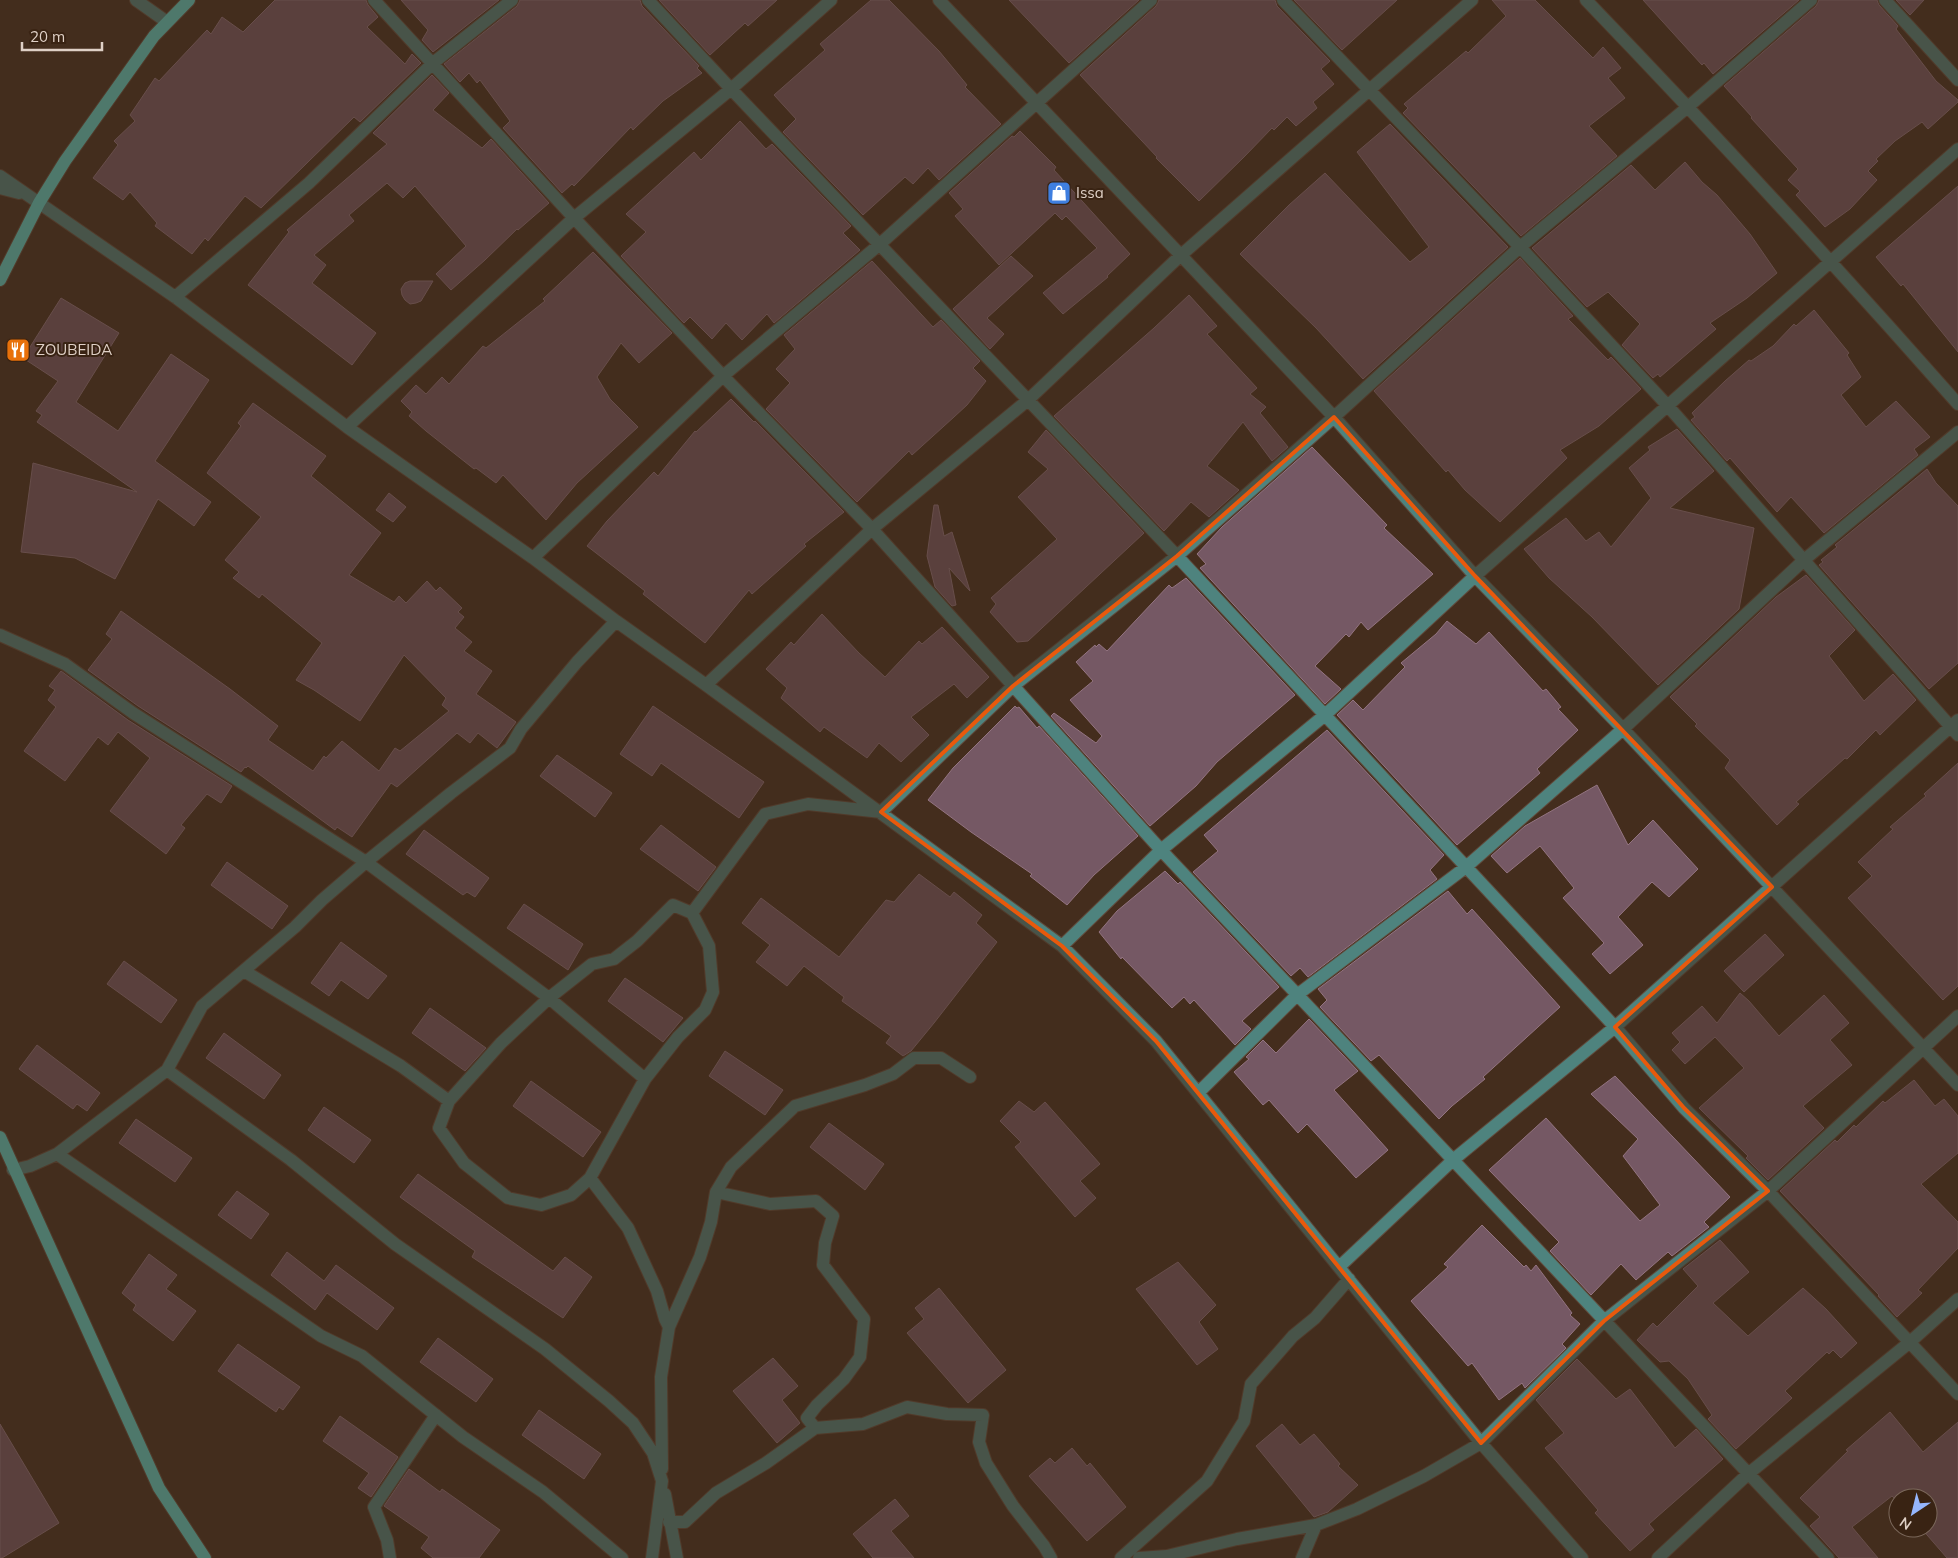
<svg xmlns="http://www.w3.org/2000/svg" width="1958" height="1558" font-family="Mulish,sans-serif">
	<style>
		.building { fill: #755864; stroke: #937481 }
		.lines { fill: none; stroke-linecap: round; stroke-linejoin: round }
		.minor-casing { stroke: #604a3b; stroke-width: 14 }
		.major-casing { stroke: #604a3b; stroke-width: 14 }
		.minor { stroke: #4e837e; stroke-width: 12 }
		.major { stroke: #5cd3ca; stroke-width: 12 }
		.marked { fill: none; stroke: #e8590c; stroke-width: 4; stroke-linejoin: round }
		.labels { text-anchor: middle; stroke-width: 4; stroke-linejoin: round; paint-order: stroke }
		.poi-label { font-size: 15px; fill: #dfd0c6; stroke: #392313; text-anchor: start }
	</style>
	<rect width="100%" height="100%" fill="#442d1d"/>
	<!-- building -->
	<path class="building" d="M275,0H366L368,5L378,17L367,27L405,64L412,54L421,63L360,122L354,117L261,208L245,196L208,241L205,238L192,254L155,226L157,223L130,192L123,200L93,178L118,145L114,141L135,121L130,115L155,78L159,81L207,30L211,34L222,17L243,32Z
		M401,0H499L433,52L422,40L428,30Z
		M520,0H640L642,6L699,66L697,68L702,73L663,101L633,130L631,127L574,186L572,184L562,193L503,128L510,121L480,80L477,83L469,73L460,82L444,64L517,6Z
		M659,0H777L748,26L745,23L710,55Z
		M871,0H889L939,51L967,85L965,87L1001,124L939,180L928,168L913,184L905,177L863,215L783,132L796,119L774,95L825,50L820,44Z
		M1009,0H1139L1069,63Z
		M1159,0H1275L1277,6L1330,61L1321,69L1334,84L1313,102L1317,108L1296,126L1287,117L1274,130L1272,128L1244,157L1199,201L1156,158L1157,157L1080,75L1156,6Z
		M1294,0H1397L1342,50Z
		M1492,0H1535L1593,58L1603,47L1621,68L1608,78L1625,98L1589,126L1617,156L1521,236L1403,113L1408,108L1404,104L1466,51L1468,53L1506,16Z
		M1643,0H1799L1713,74L1704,63L1702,65Z
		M1819,0H1877L1879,5L1898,26L1896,29L1936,81L1958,100V102L1928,129L1922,122L1895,141L1876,159L1878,161L1868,171L1877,180L1850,209L1825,227L1796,195L1800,191L1788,180L1798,169L1751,118L1752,117L1724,86L1816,6Z
		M1896,0H1924L1910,15Z
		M432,75L449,93L433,110L482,148L491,139L549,203L518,230L517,229L485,260L451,290L436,274L466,246L415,186L403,198L387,183L349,215L354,221L314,255L326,265L312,283L376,333L352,365L248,285L289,232L287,230L387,144L373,133Z
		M740,121L766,149L772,144L851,226L843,233L860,250L774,323L767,314L742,340L726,323L712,339L690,317L684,323L621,256L646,232L626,214L694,152L701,160Z
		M1390,124L1508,247L1363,379L1316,328L1240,254L1289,205L1325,173L1410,262L1429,247L1357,152Z
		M1020,131L1056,167L1054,170L1130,254L1107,276L1108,277L1063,314L1043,293L1097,248L1066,216L1062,220L1055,213L999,265L955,216L963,209L949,193L1012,136L1014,137Z
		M1685,162L1702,182L1717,195L1750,234L1777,273L1747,298L1710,323L1716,329L1660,377L1658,374L1653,378L1622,345L1640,324L1608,292L1587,307L1532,248L1631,165L1655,190Z
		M1958,186V352L1903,284L1901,286L1876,257Z
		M593,252L672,333L639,363L621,343L597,377L610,399L638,427L577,483L546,520L503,475L496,483L476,468L474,469L426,431L409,416L412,412L401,401L416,385L426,394L442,377L449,384L483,346L486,348L545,301L543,299Z
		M1011,256L1033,276L987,318L1004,334L990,349L953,309Z
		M1520,258L1573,316L1568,319L1608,360L1611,357L1641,389L1599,426L1560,450L1567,458L1500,522L1465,490L1448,470L1446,472L1374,391Z
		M872,261L933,327L941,320L980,361L973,368L986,381L967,405L954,417L912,455L909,451L857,502L766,409L790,383L776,369L795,349L784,335Z
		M410,281H433L421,301L416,303L410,304L405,300L402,295L401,289L405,283Z
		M1189,295L1217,326L1207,334L1257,388L1250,394L1266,407L1260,413L1288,447L1272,461L1243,422L1207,466L1239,490L1209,517L1191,502L1164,531L1054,416L1154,328Z
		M61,298L119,333L76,402L118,431L171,354L209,380L155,461L211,502L194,526L158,499L115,579L75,558L21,552L33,463L137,492L37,422L42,415L36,411L58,381L23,358Z
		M1814,310L1849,353L1847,355L1861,377L1841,395L1866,427L1896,401L1930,437L1914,449L1918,455L1824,533L1791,497L1777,512L1730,458L1727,461L1691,420L1695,417L1692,413L1725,381L1749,360L1751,361L1773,346L1794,324L1796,326Z
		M731,399L754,422L755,421L844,512L804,544L806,546L752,594L749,590L705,643L643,594L645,591L587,546L607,521L654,472L658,476L695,431L696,432Z
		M253,403L326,456L311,476L381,533L349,575L394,602L399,596L406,603L427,581L436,591L440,587L462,608L458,612L464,617L455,628L472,642L464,651L492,671L476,694L516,722L497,748L478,733L470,743L457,733L397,787L391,783L352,837L337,827L335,830L248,766L246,768L245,767L241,772L138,706L88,670L112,639L106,634L121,611L230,689L278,726L268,740L313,771L324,756L326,758L342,741L379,771L395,748L400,751L449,711L442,705L446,698L404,655L360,721L314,690L296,680L322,643L262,594L259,598L233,578L239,572L225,560L261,517L207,473L241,426L238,423Z
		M1677,429L1714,471L1670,508L1754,528L1739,609L1658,685L1592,617L1549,578L1524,549L1566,518L1586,541L1599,532L1611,547L1651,498L1629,468L1650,450L1648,447Z
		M1046,430L1144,533L1028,641L1017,642L990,612L996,604L991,598L1057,539L1018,497L1048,469L1028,452Z
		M1312,447L1387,525L1384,528L1433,574L1368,630L1361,622L1349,637L1346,634L1315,666L1341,689L1325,704L1200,568L1206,564L1197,554L1222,527Z
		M1927,469L1936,483L1958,506V663L1929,689L1819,565L1823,562L1821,560L1837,547L1835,545Z
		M389,493L406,507L393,522L376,510Z
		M934,505H938L944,536L952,532L970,591L949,568L956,605L952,606L935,587L927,556Z
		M1806,575L1855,630L1829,656L1864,701L1893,674L1916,700L1880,735L1876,730L1847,759L1845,758L1796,802L1799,804L1777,825L1725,768L1730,760L1695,726L1697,724L1670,697L1776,597Z
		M1186,578L1295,695L1217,762L1196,786L1150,826L1051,716L1054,713L1096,743L1102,736L1070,700L1093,681L1076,662L1095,645L1096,647L1099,644L1107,651L1169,585L1172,588Z
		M822,614L859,653L885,677L919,641L922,644L942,627L989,677L967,698L954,684L911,717L929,735L901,762L879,743L867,758L824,727L820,732L781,698L787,688L766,669L791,642L794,645Z
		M1447,621L1476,644L1489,632L1543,691L1546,689L1561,707L1558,709L1578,730L1537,769L1540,773L1457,845L1337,715L1353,700L1363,710L1405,667L1401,663L1436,634Z
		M61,671L128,720L232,786L221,803L207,794L181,825L185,828L166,854L110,811L150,758L118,732L108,745L98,737L65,781L24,751L56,707L48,700L55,690L49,686Z
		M653,706L764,782L739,818L661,763L652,776L620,754Z
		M1015,706L1017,708L1019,707L1037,728L1039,726L1138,836L1094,875L1067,905L1030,876L1032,874L971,832L928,800L953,768Z
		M1327,730L1444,855L1430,870L1437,879L1308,977L1300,968L1291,976L1193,872L1218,851L1204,835Z
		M557,755L612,793L595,817L540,776Z
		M1958,763V986L1943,1000L1848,898L1872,876L1858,862L1893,829L1890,827L1926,796L1924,794Z
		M1597,785L1628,845L1653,820L1698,869L1669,897L1652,882L1618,917L1643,945L1610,974L1592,954L1604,943L1563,898L1574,888L1540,846L1507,873L1491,856L1525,826Z
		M661,825L716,867L698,891L640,849Z
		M424,830L489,878L475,897L467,892L463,895L406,854Z
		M227,862L288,906L272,929L211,885Z
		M1165,871L1178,884L1180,882L1279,987L1242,1021L1251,1029L1235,1045L1194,1000L1190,1004L1184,997L1172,1008L1122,957L1121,959L1099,932L1117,911Z
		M919,874L950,897L954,892L982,915L976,923L997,942L934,1023L911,1051L903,1056L886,1043L891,1036L842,1001L844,997L804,966L787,986L756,962L770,945L742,923L761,898L839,957L886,900L894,902Z
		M1448,891L1467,914L1472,909L1560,1007L1483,1077L1485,1079L1452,1106L1439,1119L1379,1055L1371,1061L1320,1007L1327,1000L1318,989Z
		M524,904L583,944L568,970L507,928Z
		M1765,934L1784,955L1744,992L1724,971Z
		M341,942L387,976L368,999L341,980L329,996L311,983Z
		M124,961L177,1000L161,1023L107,984Z
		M625,978L683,1018L663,1042L608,1001Z
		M1740,993L1749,1001L1779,1036L1824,995L1849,1023L1830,1040L1852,1065L1803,1106L1824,1128L1768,1180L1746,1158L1748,1156L1699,1108L1744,1068L1715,1037L1685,1064L1672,1050L1680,1042L1672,1033L1702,1006L1717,1023Z
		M430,1008L486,1048L465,1071L412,1033Z
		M1309,1019L1358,1071L1334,1090L1388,1150L1356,1178L1307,1124L1298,1133L1269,1100L1263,1105L1234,1072L1249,1059L1246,1057L1263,1040L1276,1053Z
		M224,1033L281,1075L264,1099L206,1058Z
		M37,1045L100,1093L87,1111L77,1104L73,1109L19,1069Z
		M725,1051L783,1090L765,1115L709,1076Z
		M1615,1076L1730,1197L1704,1222L1709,1227L1672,1256L1668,1252L1636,1280L1621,1264L1591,1295L1550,1251L1559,1242L1489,1170L1546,1118L1640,1221L1660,1205L1623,1156L1638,1139L1591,1094Z
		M1914,1080L1935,1106L1944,1099L1958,1116V1153L1921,1184L1958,1222V1248L1918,1290L1922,1293L1897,1317L1878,1296L1879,1295L1780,1191L1835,1140L1837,1142L1854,1125L1856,1127L1883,1101L1885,1103Z
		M531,1081L601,1132L583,1157L513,1106Z
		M1019,1101L1034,1112L1045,1102L1100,1164L1080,1181L1096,1198L1075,1217L1015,1147L1021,1142L1000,1121Z
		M324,1107L371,1140L354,1163L308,1130Z
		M136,1119L192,1158L175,1182L119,1143Z
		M829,1123L884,1164L865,1190L810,1147Z
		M418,1174L553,1271L565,1257L592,1277L563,1318L472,1257L475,1251L400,1197Z
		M237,1191L269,1214L251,1239L218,1215Z
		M1482,1225L1524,1267L1526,1265L1531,1271L1536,1265L1572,1313L1570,1315L1580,1324L1562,1344L1566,1348L1525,1388L1522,1383L1499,1400L1472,1363L1468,1366L1411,1301L1448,1267L1444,1264Z
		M1720,1240L1749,1272L1713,1303L1748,1336L1803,1288L1826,1309L1857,1343L1841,1358L1833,1350L1829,1354L1827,1352L1785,1391L1792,1398L1736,1449L1708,1419L1712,1415L1688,1379L1669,1361L1660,1362L1637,1340L1653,1323L1657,1327L1698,1286L1683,1269Z
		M287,1252L324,1281L336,1265L394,1308L377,1330L327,1293L315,1310L271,1275Z
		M149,1254L177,1275L166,1289L196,1311L173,1341L133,1310L136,1305L122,1293Z
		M1178,1262L1216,1305L1199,1322L1218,1349L1197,1365L1136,1289Z
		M939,1288L1006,1370L968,1403L907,1333L924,1319L915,1308Z
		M438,1338L493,1379L476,1402L420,1362Z
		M238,1344L300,1387L283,1410L279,1407L276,1412L218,1371Z
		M773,1358L798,1386L782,1400L800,1423L777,1443L733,1391Z
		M1577,1359L1616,1399L1630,1389L1675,1448L1696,1429L1723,1459L1649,1524L1654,1530L1630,1551L1595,1513L1598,1510L1545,1448L1564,1433L1536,1400Z
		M539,1410L601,1454L584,1479L522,1435Z
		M1890,1412L1923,1452L1958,1422V1558H1947L1921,1528H1928V1498H1898V1502L1892,1496L1852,1527L1878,1558H1839L1810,1526L1820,1517L1800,1498L1848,1451L1846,1450Z
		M340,1416L398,1457L371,1497L358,1488L369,1473L323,1441Z
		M0,1424L59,1523L2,1558H0Z
		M1282,1424L1300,1445L1314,1434L1340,1464L1338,1466L1358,1485L1328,1512L1314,1517L1256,1446Z
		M1072,1448L1087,1466L1090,1463L1126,1507L1087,1541L1029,1476L1050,1458L1055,1463Z
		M409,1469L440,1492L442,1489L500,1530L479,1558H433L421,1548L429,1537L384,1506Z
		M895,1499L909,1516L891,1531L914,1558H873L853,1534Z"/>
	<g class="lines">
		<!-- minor casing -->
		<g class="minor-casing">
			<path id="minor" d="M136,0L167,22
				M374,0L574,218L723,376L872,529L1161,850L1828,1558
				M648,0L731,89L1177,556L1615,1027L1684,1108L1768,1191L1958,1394
				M939,0L1334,417L1475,576L1623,729L1958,1085
				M1283,0L1520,247L1667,405L1958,735
				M1586,0C1713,132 1837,267 1958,404
				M1885,0L1958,80
				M0,176L175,297L347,427L533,558L616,621L706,685L1062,946L1156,1041L1481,1443L1582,1558
				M0,188L19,193
				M175,297L309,183L433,63L512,0
				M347,427L574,218L731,89L831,0
				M533,558L723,376L880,244L1151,0
				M0,635L65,664L133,713L366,862L549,998L645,1079
				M706,685L872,529L1028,400L1180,256L1472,0
				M692,913L765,814L808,804L881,812L1013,686L1177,556L1334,417L1520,247L1689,106L1811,0
				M1062,946L1161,850L1325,715L1475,576L1958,149
				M244,971L401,1066L449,1101
				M167,1070L291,1160L395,1244L545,1349L609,1401L633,1423L653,1453L662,1481L652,1558
				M1198,1093L1297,995L1466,867L1623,729L1804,560L1958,432
				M57,1154L321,1336L362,1356L463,1437L543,1492L622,1558
				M13,1170L30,1166L57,1154L167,1070L202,1006L295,927L322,900L366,862L451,793L510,748L521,729L577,662L616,621
				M590,1178L571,1195L541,1205L508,1198L464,1163L439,1128L449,1101L501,1043L549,998L592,964L614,959L637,941L673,905L692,913L709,946L713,992L705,1010L678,1037L645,1079L590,1178L628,1228L657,1291L665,1319L669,1327
				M716,1192L770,1204L816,1201L833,1216L825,1243L823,1265L864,1319L860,1357L844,1379L817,1405L807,1418L815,1428
				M1339,1267L1453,1160L1615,1027L1958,720
				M662,1469L661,1377L669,1327L700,1257L711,1222L716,1192L731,1167L795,1106L865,1085L893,1074L914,1058H941L970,1077
				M665,1494L677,1558
				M669,1522H685L716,1493L766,1463L815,1428L863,1424L907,1407L947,1414L983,1415L979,1442L986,1463L1013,1506L1044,1546L1051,1558
				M390,1558L387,1540L374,1507L436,1415
				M1121,1558L1207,1481L1244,1421L1251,1384L1293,1336L1315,1318L1349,1279
				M1139,1558L1167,1556L1237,1539L1316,1525L1357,1509L1424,1476L1481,1443L1604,1321L1768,1191L1958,1016
				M1302,1558L1316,1525
				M1658,1558L1748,1474L1910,1342L1958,1299"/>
		</g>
		<!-- major casing -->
		<g class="major-casing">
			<path id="major" d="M0,280L39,203L65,161L154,36L189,0
				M0,1137L159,1488L205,1558"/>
		</g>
		<!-- minor -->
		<use href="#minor" class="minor"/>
		<!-- major -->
		<use href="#major" class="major"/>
	</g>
	<!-- marked area -->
	<path d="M0 0H1958V1558H0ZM1334,417L1475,576L1772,887L1615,1027L1684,1108L1768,1191L1604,1321L1481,1443L1156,1041L1062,946L881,812L1013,686L1177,556Z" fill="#442d1d" fill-opacity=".55" fill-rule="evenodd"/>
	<path class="marked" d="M1334,417L1475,576L1772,887L1615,1027L1684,1108L1768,1191L1604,1321L1481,1443L1156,1041L1062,946L881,812L1013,686L1177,556Z"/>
	<!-- icons -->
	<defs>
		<g id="shop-square" transform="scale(1.25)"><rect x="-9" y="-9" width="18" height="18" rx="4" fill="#3f7fe0" stroke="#392313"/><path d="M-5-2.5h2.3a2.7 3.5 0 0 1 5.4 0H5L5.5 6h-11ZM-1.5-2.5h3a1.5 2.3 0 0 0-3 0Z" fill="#fff"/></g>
		<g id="restaurant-square" transform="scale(1.25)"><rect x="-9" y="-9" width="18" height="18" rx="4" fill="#e8710a" stroke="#392313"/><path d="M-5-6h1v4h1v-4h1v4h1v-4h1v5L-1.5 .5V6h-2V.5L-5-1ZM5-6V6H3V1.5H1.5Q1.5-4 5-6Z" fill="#fff"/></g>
	</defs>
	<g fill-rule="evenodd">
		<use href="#shop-square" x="1059" y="193"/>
		<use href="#restaurant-square" x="18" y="350"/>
	</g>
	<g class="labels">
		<!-- poi labels -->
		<g class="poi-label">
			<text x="1076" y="198">Issa</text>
			<text x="36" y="355">ZOUBEIDA</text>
		</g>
	</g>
	<!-- north arrow -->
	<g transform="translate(1913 1513) rotate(215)"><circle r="24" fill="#392313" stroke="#7b685b"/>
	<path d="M0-4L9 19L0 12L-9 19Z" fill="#95b6fd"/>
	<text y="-8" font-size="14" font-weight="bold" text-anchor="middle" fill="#dfd0c6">N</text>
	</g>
	<!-- scale -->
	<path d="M22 42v8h80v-8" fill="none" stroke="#dfd0c6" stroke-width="2.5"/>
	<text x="30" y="42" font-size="15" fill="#dfd0c6" stroke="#392313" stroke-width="4" paint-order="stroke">20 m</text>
</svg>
